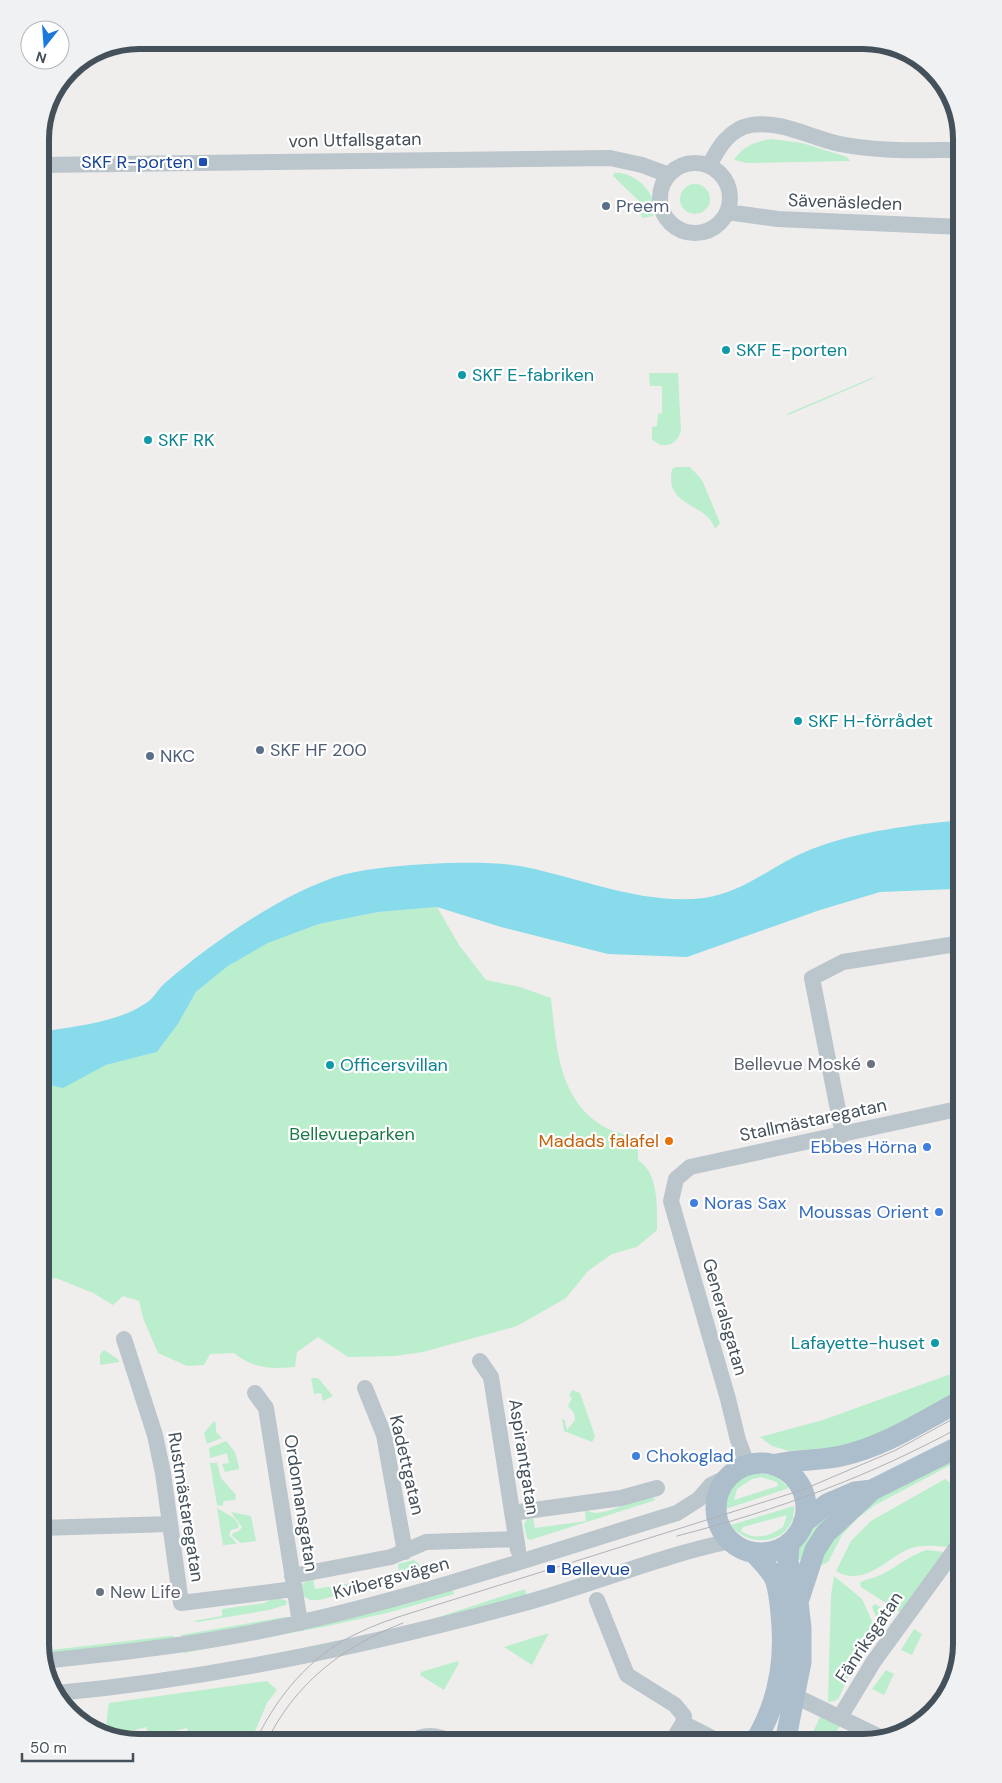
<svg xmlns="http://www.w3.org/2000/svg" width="1002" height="1783" font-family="'DM Sans',sans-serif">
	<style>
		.green { fill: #bec; fill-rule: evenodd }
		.water { fill: #88dbea }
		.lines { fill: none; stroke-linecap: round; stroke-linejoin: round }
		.minor { stroke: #bbc5cc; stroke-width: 16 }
		.major { stroke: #acbecc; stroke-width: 21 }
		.tram { stroke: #afb2b7; stroke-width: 1 }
		.transit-dot { fill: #1a4fb4; stroke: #fff; stroke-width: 2 }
		.service-dot { fill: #5c6f8a; stroke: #fff; stroke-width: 2 }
		.culture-dot { fill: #0f9aa8; stroke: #fff; stroke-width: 2 }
		.worship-dot { fill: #6b7280; stroke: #fff; stroke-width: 2 }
		.food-dot { fill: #e8710a; stroke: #fff; stroke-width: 2 }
		.shop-dot { fill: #3f7fe0; stroke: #fff; stroke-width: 2 }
		.labels { text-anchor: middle; stroke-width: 4.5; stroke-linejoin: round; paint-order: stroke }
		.street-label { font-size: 18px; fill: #45515a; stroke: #fff }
		.transit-label { font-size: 18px; fill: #164399; stroke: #fff; text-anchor: end }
		.service-label { font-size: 18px; fill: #4e5e75; stroke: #fff; text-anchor: start }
		.culture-label { font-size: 18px; fill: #0d838f; stroke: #fff; text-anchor: start }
		.worship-label { font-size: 18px; fill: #5b616d; stroke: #fff; text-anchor: end }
		.park-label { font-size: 18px; fill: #187a44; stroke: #fff }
		.food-label { font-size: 18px; fill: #c56008; stroke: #fff; text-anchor: end }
		.shop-label { font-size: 18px; fill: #366cbe; stroke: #fff; text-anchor: end }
		.rim { fill: none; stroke: #45515a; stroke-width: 6 }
	</style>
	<rect width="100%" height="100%" fill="#f0eded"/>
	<!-- green -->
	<path class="green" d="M771,139L802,143L847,157L850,161L747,163L734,160C743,146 754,142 771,139Z
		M621,173C640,177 659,196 653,216L642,218L639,201L613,176L614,173Z
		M680 199a15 15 0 1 1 30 0a15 15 0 1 1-30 0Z
		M649,373H678L681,431C677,446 662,450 652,439V427L657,426L658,414L662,413V386H650Z
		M876,376L870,380L786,416L789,413Z
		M676,467H690L702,480L720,523L715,529C707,502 664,508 672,469Z
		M437,907L459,945L486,980L520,987L551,998C556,1044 558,1098 601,1125C615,1134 624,1131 638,1144V1160C659,1173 657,1208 657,1230L637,1247L612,1254L588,1271L566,1298L517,1326L423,1352L395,1356L348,1357L318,1337L297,1352L295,1367C270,1369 254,1369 234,1353L210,1354L204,1365L187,1366L158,1353L143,1318L139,1301L123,1296L113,1305L93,1293L56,1278L40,1282V1083L63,1087L106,1065L157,1052L178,1024L196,992L228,966L268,943L319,924L378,912Z
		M104,1350L119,1360V1362L100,1365V1354Z
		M962,1370V1390L870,1438L840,1447L789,1451L772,1446L760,1437L823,1420Z
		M311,1378H318L333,1396L323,1401L321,1393L314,1394Z
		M572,1390L580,1393L595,1436L592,1442L564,1431L562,1419L565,1420L567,1430L575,1420L574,1413L568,1406L572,1398L569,1396Z
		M214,1421L216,1424V1432L222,1438L207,1444L204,1433Z
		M226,1441L235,1452L239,1467V1469L225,1472L222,1464L229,1463L227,1453L210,1458L209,1448Z
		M962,1452V1459L875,1505L858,1518L842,1535L828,1562L822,1565L815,1563L853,1512Z
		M210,1463H217L221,1478L236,1495L235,1500L224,1501L222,1506L217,1505Z
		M757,1473L776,1476L789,1488L726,1509C725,1489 739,1477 757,1473ZM761,1477L777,1482L778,1486L734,1500L737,1489L752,1479Z
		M945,1479L962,1491V1527L948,1547C933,1546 920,1544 906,1550C885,1561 862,1587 836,1571L851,1541L871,1521Z
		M649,1495L656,1500L530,1540L527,1538L524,1525L527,1518H533L535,1528L586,1521L585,1510C589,1511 593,1513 596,1513C616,1512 631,1499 649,1495Z
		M847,1500L805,1561L795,1558C805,1523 819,1520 847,1500Z
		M794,1506C796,1543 750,1551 731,1525ZM787,1515L783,1527C769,1536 756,1541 741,1531L743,1527Z
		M217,1508L234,1518L239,1525L238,1528L231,1530L229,1535L237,1544L223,1545Z
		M231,1512L251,1516L256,1541L241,1543L232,1536L233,1533L239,1531L242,1527Z
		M927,1550L944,1552L900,1612L861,1587L860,1583C865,1579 872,1579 878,1576C896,1569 905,1557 927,1550Z
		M414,1560L427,1571L320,1600H310L303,1596L302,1584L313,1578L315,1589L396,1576L399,1573L398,1564Z
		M834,1576L862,1599L876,1630L848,1677L839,1698L835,1701L828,1702L831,1595Z
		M452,1586L454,1594L387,1613L323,1627L184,1653V1648Z
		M525,1589L527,1597L411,1626Z
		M274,1597L287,1601L286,1605L269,1610L198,1622L193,1621L222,1616V1609L265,1603Z
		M875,1604L890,1613L880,1627L872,1607Z
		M285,1617L283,1619L182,1638L181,1635Z
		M914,1629L922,1634L912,1655L901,1650Z
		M549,1633L532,1665L504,1647Z
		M170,1636H174V1640L55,1653L51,1650Z
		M458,1661L459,1663L444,1690L420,1675L421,1672Z
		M886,1670L894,1674L884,1695L872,1689Z
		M267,1681L277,1690L267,1703L250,1743H193L189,1740L187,1728L149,1737L146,1727L113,1736L105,1733L109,1703Z
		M821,1715L841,1725L828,1743H811L813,1732Z"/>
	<!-- water -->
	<path class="water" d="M962,820V891L954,889L880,892L820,910L687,957L608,954L501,927L437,907L378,912L319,924L268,943L228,966L196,992L178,1024L157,1052L106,1065L63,1088L40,1083V1032C75,1026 119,1023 149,1001C155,996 159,988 165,983C211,943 284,892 342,875C381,864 485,858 525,867C584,879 642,905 704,898C744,893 775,863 812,849C859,831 911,825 962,820Z"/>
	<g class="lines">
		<!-- minor -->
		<path class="minor" d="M660 198a35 35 0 1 1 70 0a35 35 0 1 1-70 0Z
			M40,165L610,158L642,165L669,175
			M709,166C718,148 729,129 751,125C782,120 811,138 840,144C880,152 921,150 962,150
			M727,212L778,219L962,227
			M843,1135L812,978L843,962L962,943
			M124,1339L155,1435L163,1473L181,1603L294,1589
			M480,1361L491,1377L518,1550
			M365,1388L384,1435L405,1552
			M255,1393L266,1408L300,1623
			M748,1466L738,1440L728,1399L671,1201L676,1179L690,1167L962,1108
			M512,1513L621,1498L657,1488
			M40,1528L170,1524
			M292,1576L391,1557L426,1542L516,1539
			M597,1600L627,1675L675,1705L684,1716L683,1723L722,1743
			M43,1661C130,1652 217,1642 302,1622C429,1593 553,1551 677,1513L699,1499L711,1485L730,1476
			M57,1693C218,1678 376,1644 532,1601C599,1582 663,1555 731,1541
			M795,1696L884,1739
			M840,1717L874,1661L962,1540
			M410,1743C424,1733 439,1735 453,1743
			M671,1743L683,1723"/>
		<!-- major -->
		<path class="major" d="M716 1508a45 45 0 1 1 90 0a45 45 0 1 1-90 0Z
			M773,1465C796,1459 819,1461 841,1456C884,1447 924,1420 962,1400
			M803,1523L827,1504L855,1492L872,1490L962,1445
			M753,1552C761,1560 770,1569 775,1579C779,1590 780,1602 781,1614C786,1660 779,1703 754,1743
			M799,1599L815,1550L826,1533L870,1492
			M785,1743L801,1662V1628L798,1602L788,1562L789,1543"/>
		<!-- tram -->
		<path class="tram" d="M677,1536C778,1510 871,1476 962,1426
			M255,1743C275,1698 311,1655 356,1634C374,1625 394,1618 414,1612L802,1490L896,1450L962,1414
			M266,1743C294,1684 343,1646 403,1623"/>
	</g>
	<!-- markers -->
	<g class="transit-dot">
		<rect x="198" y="157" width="10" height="10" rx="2.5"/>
		<rect x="546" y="1564" width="10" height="10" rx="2.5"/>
	</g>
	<g class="service-dot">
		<circle cx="606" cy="206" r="5"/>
		<circle cx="260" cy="750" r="5"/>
		<circle cx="150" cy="756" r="5"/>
	</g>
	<g class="culture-dot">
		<circle cx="726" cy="350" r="5"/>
		<circle cx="462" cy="375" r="5"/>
		<circle cx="148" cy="440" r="5"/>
		<circle cx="798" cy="721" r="5"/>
		<circle cx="330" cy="1065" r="5"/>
		<circle cx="935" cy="1343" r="5"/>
	</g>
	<g class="worship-dot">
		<circle cx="871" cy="1064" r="5"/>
		<circle cx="100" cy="1592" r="5"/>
	</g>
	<circle class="food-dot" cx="669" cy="1141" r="5"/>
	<g class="shop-dot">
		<circle cx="927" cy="1147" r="5"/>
		<circle cx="694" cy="1203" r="5"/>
		<circle cx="939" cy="1212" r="5"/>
		<circle cx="636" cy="1456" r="5"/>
	</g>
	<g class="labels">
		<!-- street labels -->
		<g class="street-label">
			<text transform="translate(355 140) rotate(-1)" y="6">von Utfallsgatan</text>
			<text transform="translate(845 202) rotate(2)" y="6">Sävenäsleden</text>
			<text transform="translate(813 1120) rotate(-12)" y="6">Stallmästaregatan</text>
			<text transform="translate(725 1317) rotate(74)" y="6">Generalsgatan</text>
			<text transform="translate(524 1457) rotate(81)" y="6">Aspirantgatan</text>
			<text transform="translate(407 1465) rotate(77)" y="6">Kadettgatan</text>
			<text transform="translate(301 1503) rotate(81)" y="6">Ordonnansgatan</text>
			<text transform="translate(186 1507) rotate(81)" y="6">Rustmästaregatan</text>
			<text transform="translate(391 1578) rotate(-15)" y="6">Kvibergsvägen</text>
			<text transform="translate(869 1637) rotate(-56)" y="6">Fänriksgatan</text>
		</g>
		<!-- transit labels -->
		<g class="transit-label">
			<text x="193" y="168">SKF R-porten</text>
			<text x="561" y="1575" text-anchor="start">Bellevue</text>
		</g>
		<!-- service labels -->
		<g class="service-label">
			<text x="616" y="212">Preem</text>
			<text x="270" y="756">SKF HF 200</text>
			<text x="160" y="762">NKC</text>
		</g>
		<!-- culture labels -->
		<g class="culture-label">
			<text x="736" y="356">SKF E-porten</text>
			<text x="472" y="381">SKF E-fabriken</text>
			<text x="158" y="446">SKF RK</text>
			<text x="808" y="727">SKF H-förrådet</text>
			<text x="340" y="1071">Officersvillan</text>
			<text x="925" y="1349" text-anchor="end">Lafayette-huset</text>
		</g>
		<!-- worship labels -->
		<g class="worship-label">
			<text x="861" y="1070">Bellevue Moské</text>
			<text x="110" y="1598" text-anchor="start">New Life</text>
		</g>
		<!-- park labels -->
		<g class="park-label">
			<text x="352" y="1140">Bellevueparken</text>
		</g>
		<!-- food labels -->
		<g class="food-label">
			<text x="659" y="1147">Madads falafel</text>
		</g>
		<!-- shop labels -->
		<g class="shop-label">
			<text x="917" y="1153">Ebbes Hörna</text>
			<text x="704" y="1209" text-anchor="start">Noras Sax</text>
			<text x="929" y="1218">Moussas Orient</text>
			<text x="646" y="1462" text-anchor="start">Chokoglad</text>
		</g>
	</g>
	<!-- crop -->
	<path d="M0 0H1002V1783H0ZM139 49H863A90 90 0 0 1 953 139V1644A90 90 0 0 1 863 1734H139A90 90 0 0 1 49 1644V139A90 90 0 0 1 139 49Z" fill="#f0f1f2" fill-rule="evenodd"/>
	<path class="rim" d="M139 49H863A90 90 0 0 1 953 139V1644A90 90 0 0 1 863 1734H139A90 90 0 0 1 49 1644V139A90 90 0 0 1 139 49Z"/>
	<!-- north arrow -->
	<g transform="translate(45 45) rotate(197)"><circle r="24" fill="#ffffff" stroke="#b5b9bd"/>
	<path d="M0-4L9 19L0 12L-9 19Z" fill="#1b79db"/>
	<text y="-8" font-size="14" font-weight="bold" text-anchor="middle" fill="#45515a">N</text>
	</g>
	<!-- scale -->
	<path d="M22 1753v8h111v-8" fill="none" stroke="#45515a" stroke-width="2.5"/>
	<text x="30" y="1753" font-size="15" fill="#45515a" stroke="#ffffff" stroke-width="4" paint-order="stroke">50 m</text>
</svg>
